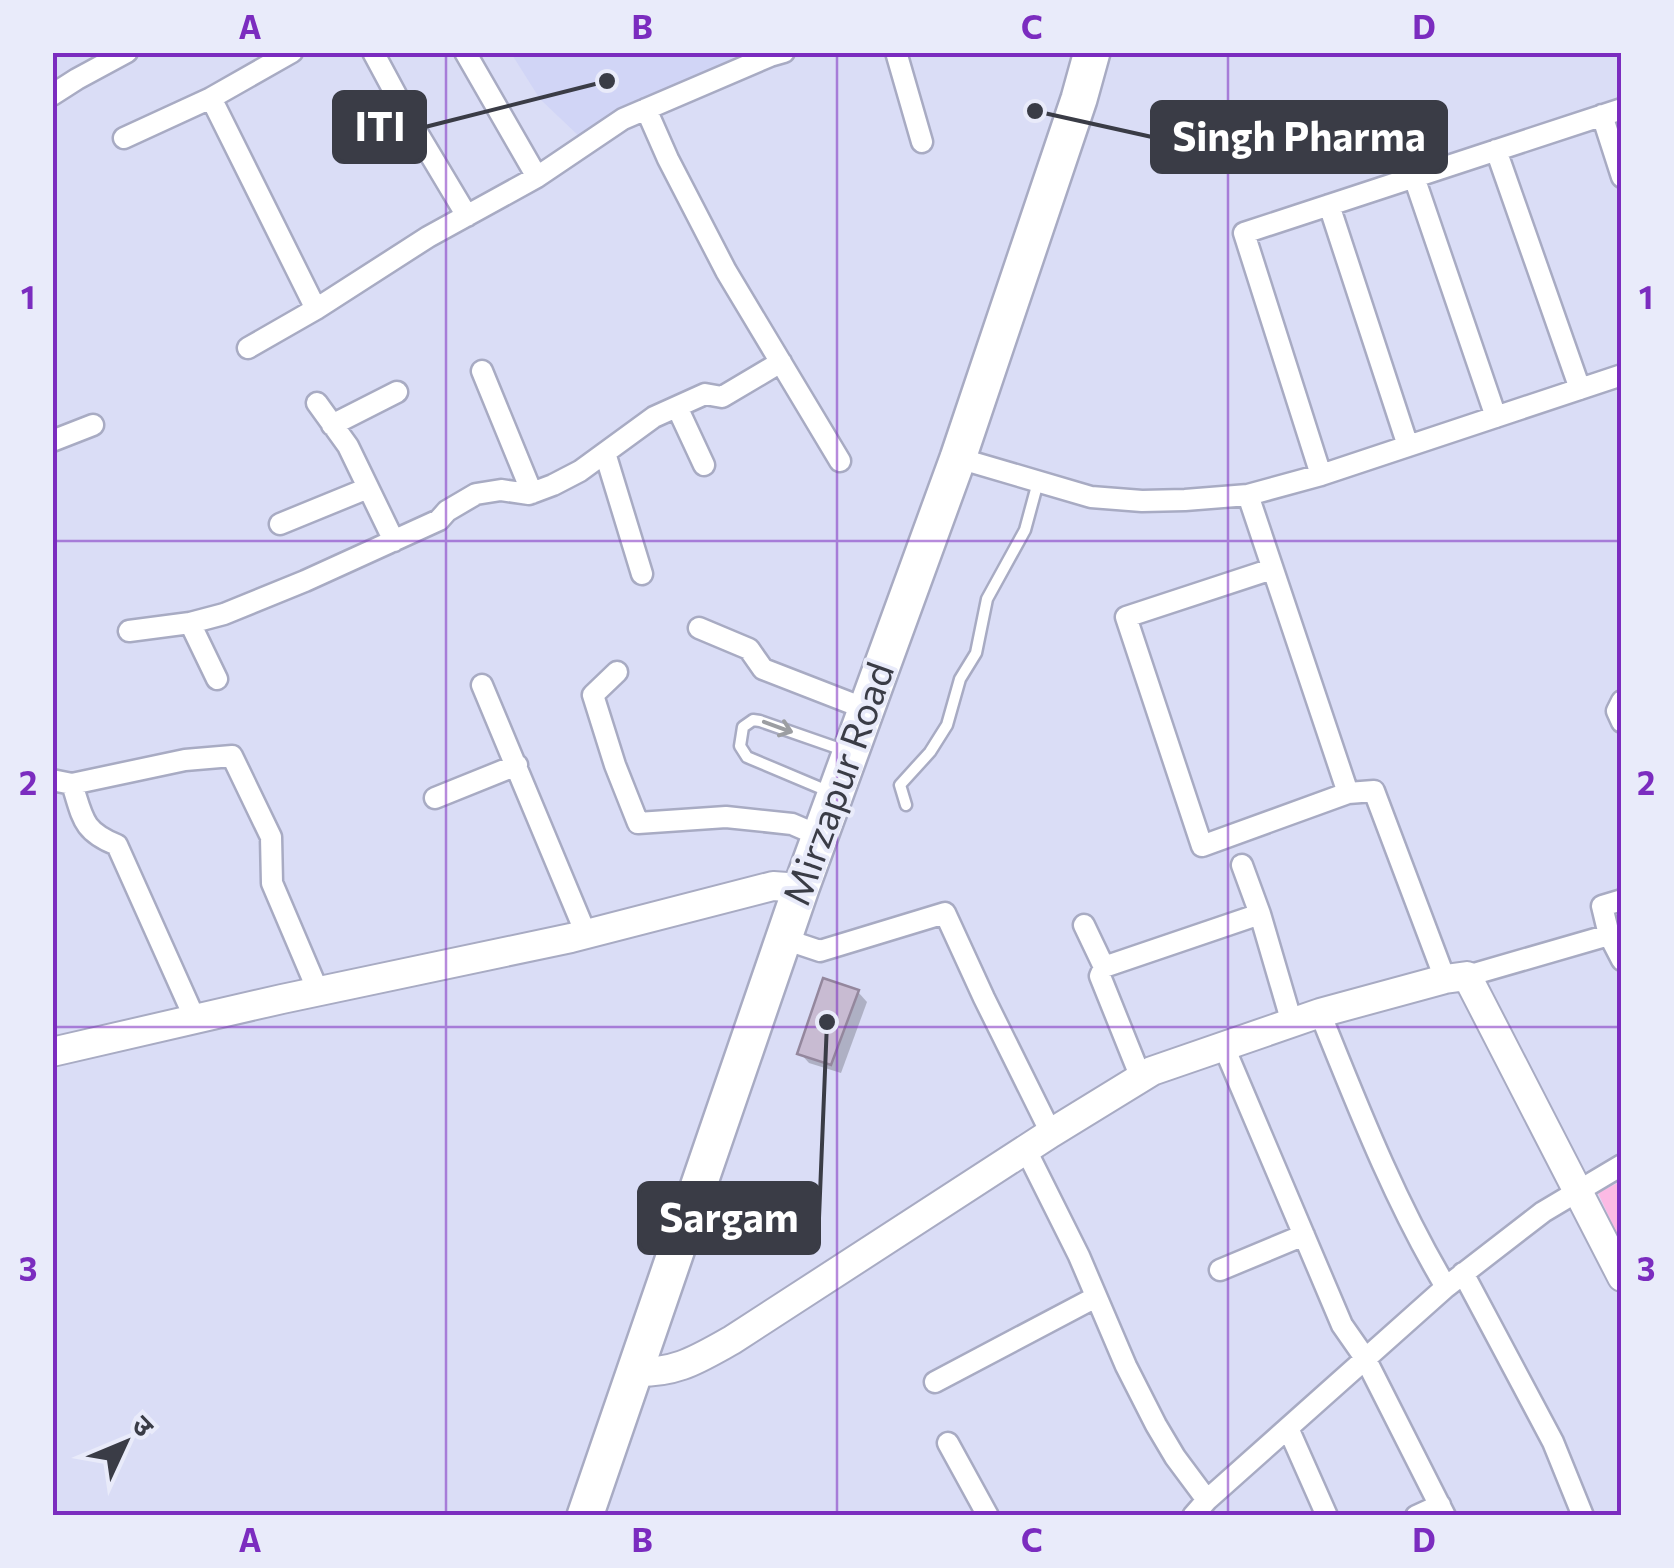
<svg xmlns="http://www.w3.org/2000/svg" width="1674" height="1568" font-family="Commissioner,'Noto Sans Devanagari',sans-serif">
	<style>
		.built { fill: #d1d5f6 }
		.green { fill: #fcbae4 }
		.shadow { fill: #0003 }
		.building { fill: #c8bbd2; stroke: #94879d; stroke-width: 2.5 }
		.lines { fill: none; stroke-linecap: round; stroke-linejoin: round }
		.lane-casing { stroke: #a8abc3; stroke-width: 15 }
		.street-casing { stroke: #a8abc3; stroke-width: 25 }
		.secondary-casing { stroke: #a8abc3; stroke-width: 32 }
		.highway-casing { stroke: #a8abc3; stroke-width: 40 }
		.lane { stroke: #fff; stroke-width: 10 }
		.street { stroke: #fff; stroke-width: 20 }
		.secondary { stroke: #fff; stroke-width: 28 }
		.highway { stroke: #fff; stroke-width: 35 }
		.oneway { stroke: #9c9ea2 }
		.grid { fill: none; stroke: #7b2cbf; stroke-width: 2.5; stroke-opacity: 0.55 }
		.labels { text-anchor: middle; stroke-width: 8; stroke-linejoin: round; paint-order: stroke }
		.street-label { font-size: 38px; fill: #3a3c46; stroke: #e9ebfa }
		.leader { fill: none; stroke: #3a3c46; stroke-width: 4 }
		.callout-dot { fill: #3a3c46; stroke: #e9ebfa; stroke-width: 4 }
		.callout { fill: #3a3c46; stroke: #3a3c46; stroke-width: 4 }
		.callout-label { font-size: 40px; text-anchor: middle; font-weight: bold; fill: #fff }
		.neatline { fill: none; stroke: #7b2cbf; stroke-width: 4 }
		.grid-label { font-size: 32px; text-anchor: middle; font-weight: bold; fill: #7b2cbf }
	</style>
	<rect width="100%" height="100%" fill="#daddf6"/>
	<!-- built -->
	<path class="built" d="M511,53H759L620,107L581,138L540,99Z"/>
	<!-- green -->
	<path class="green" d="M1621,1181V1243L1598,1193Z"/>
	<!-- shadow -->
	<path class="shadow" d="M858,992L867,1002L841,1073L809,1063L800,1053Z"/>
	<!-- building -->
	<path class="building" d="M823,978L859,990L831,1065L797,1054Z"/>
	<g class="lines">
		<!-- lane casing -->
		<g class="lane-casing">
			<path id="lane" d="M830,792L747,757L740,746L743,727L753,720L760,721L846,751
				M906,805L900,785L930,752L947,725L960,679L976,653L987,599L1025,530L1038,482"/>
		</g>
		<!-- street casing -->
		<g class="street-casing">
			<path id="street" d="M373,52L409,119L467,216
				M465,52L537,177
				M896,52L922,142
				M52,95L77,79L127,52
				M211,98L316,309
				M646,109L668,159L726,271L840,461
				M1602,115L1622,177
				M124,138L211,98L292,52
				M1496,150L1580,389
				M1414,177L1496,417
				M1329,205L1408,446
				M248,348L316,309L428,237L537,177L623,119L770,56L784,52
				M482,371L532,493
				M317,403L348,446L394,541
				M677,407L704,465
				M332,425L397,392
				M52,441L93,425
				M605,453L642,574
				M958,458L1091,497L1142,501L1185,500L1248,495L1321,475L1622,375
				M1321,475L1244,233L1622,109
				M1248,495L1348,793
				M280,524L368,488
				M1272,569L1126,617L1202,846L1348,793L1374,791L1445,979
				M190,623L217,679
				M699,628L749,649L763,669L866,709
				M129,631L190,623L224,614L305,581L439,520L447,511L476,494L501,490L529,494L553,485L580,471L654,417L705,394L722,397L781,362
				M617,672L593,695L615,765L638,823L726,817L792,824L820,836
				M482,685L586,934
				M1622,701L1617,711L1622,722
				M52,780L72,784L185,760L232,756L271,837L272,883L318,991
				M72,784C83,818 82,831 117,845L195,1019
				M435,798L517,765
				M1242,865L1260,914
				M1622,900L1602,906L1609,935L1622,960
				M1084,925L1104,967
				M784,939L820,951L945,913L984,998L1051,1133
				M1467,976L1609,935
				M1320,1013C1358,1107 1394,1200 1446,1287
				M1224,1047L1342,1325L1365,1358L1445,1516
				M1141,1078L1100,976L1104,967L1260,914L1292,1023
				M1026,1150L1079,1256L1126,1366L1156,1425L1175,1457L1207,1500
				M1220,1270L1304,1235
				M1463,1273L1553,1442L1583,1516
				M935,1382L1096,1297
				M1288,1428L1327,1516
				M948,1443L988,1516
				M1193,1516L1207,1500L1446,1287L1543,1212L1622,1165
				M1416,1516L1440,1505"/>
		</g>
		<!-- secondary casing -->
		<g class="secondary-casing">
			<path id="secondary" d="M52,1052L282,999L571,938L773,886L801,888
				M634,1372C677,1373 696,1360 732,1340L1051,1133L1152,1071L1320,1013L1445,979L1467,976L1622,1277"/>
		</g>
		<!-- highway casing -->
		<g class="highway-casing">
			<path id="highway" d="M585,1516L801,888L958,458L1079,99L1092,52"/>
		</g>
		<!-- lane -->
		<use href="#lane" class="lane"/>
		<!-- street -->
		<use href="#street" class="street"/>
		<!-- secondary -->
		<use href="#secondary" class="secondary"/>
		<!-- highway -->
		<use href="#highway" class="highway"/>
	</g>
	<!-- one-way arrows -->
	<defs><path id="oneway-shaft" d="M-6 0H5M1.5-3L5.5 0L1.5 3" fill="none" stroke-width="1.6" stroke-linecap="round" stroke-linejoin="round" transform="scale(2.5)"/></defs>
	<use class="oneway" href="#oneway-shaft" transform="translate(778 727) rotate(20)"/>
	<!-- grid -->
	<path class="grid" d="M446,52V1516M837,52V1516M1228,52V1516M52,541H1622M52,1027H1622"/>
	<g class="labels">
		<!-- street labels -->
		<g class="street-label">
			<text transform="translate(839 784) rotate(-70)" y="13">Mirzapur Road</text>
		</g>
	</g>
	<!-- callouts -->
	<path class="leader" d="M607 81L425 127M1035 111L1152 137M827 1022L819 1218"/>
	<g class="callout-dot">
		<circle cx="607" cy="81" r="10"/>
		<circle cx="1035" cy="111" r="10"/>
		<circle cx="827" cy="1022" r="10"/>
	</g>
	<g class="callout">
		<rect x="334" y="92" width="91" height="70" rx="10"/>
		<rect x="1152" y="102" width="294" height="70" rx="10"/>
		<rect x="639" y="1183" width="180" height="70" rx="10"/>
	</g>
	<g class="callout-label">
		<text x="380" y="141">ITI</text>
		<text x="1299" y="151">Singh Pharma</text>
		<text x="729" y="1232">Sargam</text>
	</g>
	<!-- border -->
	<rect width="1674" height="1568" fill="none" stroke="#e9ebfa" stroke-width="110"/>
	<!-- north arrow -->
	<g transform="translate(125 1443) rotate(46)" stroke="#e9ebfa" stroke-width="8" paint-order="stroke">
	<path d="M0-8L18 38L0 25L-18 38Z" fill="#3a3c46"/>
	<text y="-15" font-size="28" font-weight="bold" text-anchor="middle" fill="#3a3c46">उ</text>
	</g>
	<rect x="55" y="55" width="1564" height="1458" class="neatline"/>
	<g class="grid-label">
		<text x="250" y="39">A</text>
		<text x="642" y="39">B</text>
		<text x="1032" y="39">C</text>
		<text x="1424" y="39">D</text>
		<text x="28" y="309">1</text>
		<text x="1646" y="309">1</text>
		<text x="28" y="795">2</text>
		<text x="1646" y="795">2</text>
		<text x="28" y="1281">3</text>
		<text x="1646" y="1281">3</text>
		<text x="250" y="1552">A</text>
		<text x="642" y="1552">B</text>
		<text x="1032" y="1552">C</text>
		<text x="1424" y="1552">D</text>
	</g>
</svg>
